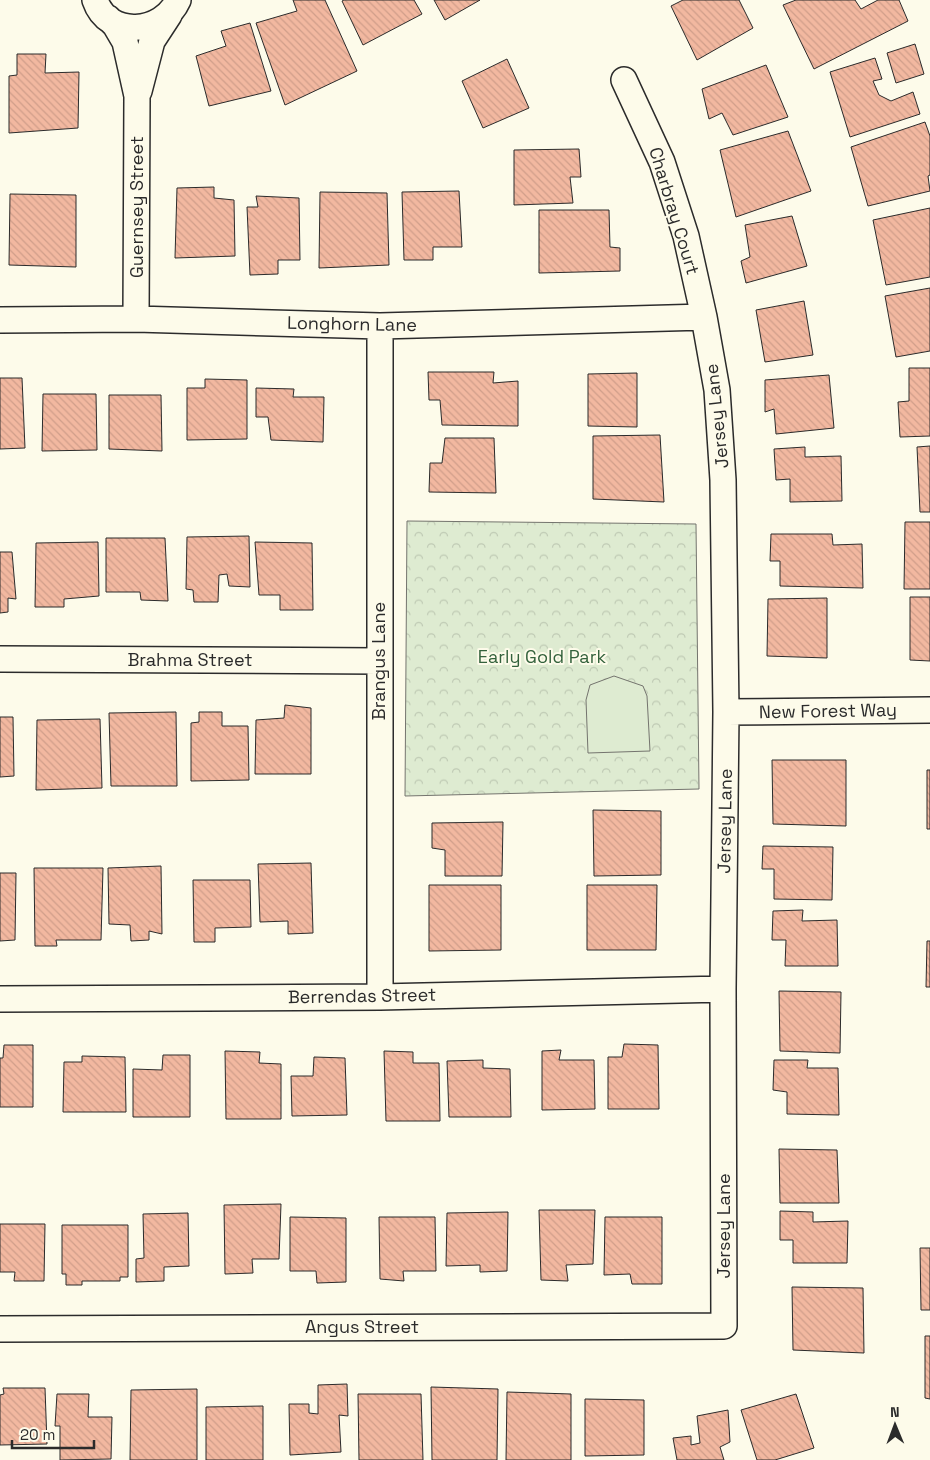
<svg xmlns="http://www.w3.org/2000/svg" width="930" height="1460" font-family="'Space Grotesk',sans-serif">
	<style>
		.forest { fill: url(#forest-crowns); stroke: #74746e }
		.pitch { fill: #deebd1; stroke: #74746e }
		.building { fill: url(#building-back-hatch); stroke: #2b2b2b }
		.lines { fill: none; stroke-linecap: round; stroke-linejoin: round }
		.minor-casing { stroke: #2b2b2b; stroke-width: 28 }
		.minor { stroke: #fdfbea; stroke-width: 25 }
		.labels { text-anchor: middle; stroke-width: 4; stroke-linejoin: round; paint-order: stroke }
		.street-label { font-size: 18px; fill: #2b2b2b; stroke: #fdfbea }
		.park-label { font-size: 18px; fill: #34623c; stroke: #fdfbea }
	</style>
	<defs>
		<pattern id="forest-crowns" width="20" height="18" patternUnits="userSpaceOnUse" patternTransform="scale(1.25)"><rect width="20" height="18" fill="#deebd1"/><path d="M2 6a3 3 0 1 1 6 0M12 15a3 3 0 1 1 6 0" fill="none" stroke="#bfcab4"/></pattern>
		<pattern id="building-back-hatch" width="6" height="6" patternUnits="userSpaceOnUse" patternTransform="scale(1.25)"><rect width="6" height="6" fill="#f2b8a0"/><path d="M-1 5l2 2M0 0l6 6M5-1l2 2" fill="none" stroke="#d09e8a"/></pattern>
	</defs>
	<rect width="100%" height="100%" fill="#fdfbea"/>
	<!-- forest -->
	<path class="forest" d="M407,521L696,524L699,789L405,796Z"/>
	<!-- pitch -->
	<path class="pitch" d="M614,676L643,686L647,696L650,751L588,753L586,700L590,685Z"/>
	<!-- building -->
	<path class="building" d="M293,0H325L357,71L285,105L256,23L297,11Z
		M344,0H414L422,14L363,45L342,1Z
		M434,0H480L445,20Z
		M683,0H739L753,28L697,60L671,6Z
		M796,0H855L861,9L878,0H899L908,21L814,69L783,5Z
		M250,23L271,91L209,106L196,56L226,46L221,31Z
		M915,44L924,74L896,83L887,53Z
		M17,54H46L45,73L79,72L78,128L9,133V76L17,75Z
		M875,58L882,79L873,81L879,95L891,101L913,92L920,114L850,137L830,72Z
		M507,59L529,108L483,128L462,81Z
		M766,65L788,117L733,135L722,113L709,119L702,89Z
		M925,122L930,136V175L928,176L930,191L868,206L851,147Z
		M788,131L811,191L736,217L720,150Z
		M579,149L581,177H570L573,203L514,205V150Z
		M214,187V198L234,200L235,256L175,258L177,188Z
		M459,191L462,247H433V260H404L402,192Z
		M320,192L387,193L389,265L319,268Z
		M10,194L76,195V267L9,265Z
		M256,196L299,198L300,260H278V274L250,275L247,207H258Z
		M930,208V277L886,285L873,220Z
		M539,210H609L610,247L620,248V271L539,273Z
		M792,216L807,266L746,283L741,261L750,257L745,225Z
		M930,288V351L896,357L885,296Z
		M804,301L813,355L765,362L756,310Z
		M909,368H930V436L900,437L898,402L909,401Z
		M428,372H494L493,383L518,381V426L442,425L440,400H429Z
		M637,373V427L588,426V374Z
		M829,375L834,428L776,434L774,409L765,412V380Z
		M0,378H22L25,448L0,449Z
		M205,379L247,380V439L187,440V388H205Z
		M256,388L294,389L293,397H324L323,442L271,440L268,417H256Z
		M43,394H96L97,450L42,451Z
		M109,395H161L162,451L109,449Z
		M660,435L664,502L593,499V436Z
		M445,438H494L496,493L429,492L430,463H442Z
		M930,446V512H920L917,447Z
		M805,447V457L841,456L842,501L790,502V479L776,480L774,449Z
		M905,522H930V589H904Z
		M771,534H832L833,545L862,544L863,588L780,586V561H770Z
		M249,536L250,587L229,586L227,574L219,575L218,602H194L193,590L186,589L187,537Z
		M106,538H165L168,601L141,600L140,592H106Z
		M98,542L99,596L64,599V607H35L36,543Z
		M255,542L312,543L313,610H280V595H259Z
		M0,552H12L16,599L8,598V612L0,613Z
		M910,597H930V661L910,660Z
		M827,598V658L767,656L768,599Z
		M285,705L311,708V774H255L256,720L284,718Z
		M176,712L177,786H111L109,713Z
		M199,712H222V726H248L249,780L191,781V723L199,722Z
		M0,717H13L14,776L0,777Z
		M100,719L102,788L36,790L37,720Z
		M772,760H846V826L773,824Z
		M927,770H930V829H927Z
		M593,810L661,811V875L594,876Z
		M503,822L502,876H445V850L432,848V823Z
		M763,846L833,847L832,900L774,899V869H762Z
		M311,863L313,933L288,934V921L260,922L258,864Z
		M161,866L162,934L149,931V940L131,941L130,925L109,924L108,868Z
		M34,868H103L101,940H56L57,946H35Z
		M0,873H16L15,940L0,941Z
		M193,880H250L251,927L215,928V942H194Z
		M429,885H501V950L429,951Z
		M587,885H657L656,950H587Z
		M803,910L802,921L837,920L838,966H785L786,940H772L773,911Z
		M927,941H930V987H926Z
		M779,991L841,992L840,1053L780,1051Z
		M624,1044L658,1045L659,1109H608V1057H622Z
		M4,1045H33V1107H0V1058H3Z
		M561,1050L559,1060H594L595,1109L542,1110V1051Z
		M225,1051L260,1052L259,1063L281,1064V1119H226Z
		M384,1051L413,1052V1063H439L440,1121H386Z
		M163,1055H190V1117H133V1069L162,1070Z
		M82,1056L125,1057L126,1112H63L64,1062H82Z
		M314,1057L345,1058L347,1115L292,1116L291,1076H313Z
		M483,1060V1068L510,1069L511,1117H449L447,1061Z
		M774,1060H808L807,1068H838L839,1115L787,1114V1092L773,1090Z
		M779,1149L837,1150L839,1203H780Z
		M281,1204L279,1259H252L253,1273L225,1274L224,1205Z
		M539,1210H595L593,1264L566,1265L568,1281L541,1280Z
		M780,1211L813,1212V1222L848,1221L847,1263H793V1240H780Z
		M508,1212L507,1271L480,1272V1265L446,1266L447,1213Z
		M188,1213L189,1266L164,1267V1281L136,1282V1259L144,1258L143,1214Z
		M290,1217L346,1218V1282L317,1283L316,1271H290Z
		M379,1217H435L436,1271H403L404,1281L380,1279Z
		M605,1217H662V1284H632L630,1274L604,1275Z
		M0,1224H45L44,1281H14L15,1272H0Z
		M62,1225H128V1277H120V1281H82V1285H66V1274H62Z
		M920,1248H930V1310H921Z
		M792,1287L863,1288L864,1353L793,1350Z
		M925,1336H930V1399L925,1398Z
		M347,1384L348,1416L339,1415L341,1452L290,1455L289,1404H309V1413L318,1414V1385Z
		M431,1387L498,1389L497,1460H432Z
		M3,1388H45L47,1444L0,1445V1395L4,1394Z
		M197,1389V1460H130L131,1390Z
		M507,1392L571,1394V1460H506Z
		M57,1394H89L88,1417H112L111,1459L60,1460V1426H55Z
		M358,1394H421L423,1460H359Z
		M796,1394L814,1448L775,1460H757L741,1410Z
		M585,1399L644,1400V1455L585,1456Z
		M263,1406V1460H206V1407Z
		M728,1410L730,1442L720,1447L724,1460H677L673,1438L691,1436V1445L700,1443L697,1416Z"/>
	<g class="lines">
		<!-- minor casing -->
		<g class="minor-casing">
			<path id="minor" d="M95,0C108,39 163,34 178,0
				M108,18L115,25L125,42L137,96L136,319
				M139,91L152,41L169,15
				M0,320L136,319L380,326L704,317
				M380,326V997
				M0,659L379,661
				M726,712L930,710
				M0,999L380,997L723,989
				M0,1329L724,1326L723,989L726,712L723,480L717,390L704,317L686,236L662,162L624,80"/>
		</g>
		<!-- minor -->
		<use href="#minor" class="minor"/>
	</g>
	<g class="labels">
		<!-- street labels -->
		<g class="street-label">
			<text transform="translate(137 207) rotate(-90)" y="6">Guernsey Street</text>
			<text transform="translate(674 211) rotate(73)" y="6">Charbray Court</text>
			<text transform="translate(352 324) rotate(1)" y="6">Longhorn Lane</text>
			<text transform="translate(717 416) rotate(-96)" y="6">Jersey Lane</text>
			<text x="190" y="666">Brahma Street</text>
			<text transform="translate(379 661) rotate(-90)" y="6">Brangus Lane</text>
			<text transform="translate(828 711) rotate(-1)" y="6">New Forest Way</text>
			<text transform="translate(725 821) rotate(-89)" y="6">Jersey Lane</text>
			<text transform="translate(362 996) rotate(-1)" y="6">Berrendas Street</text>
			<text transform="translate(724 1226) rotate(-90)" y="6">Jersey Lane</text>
			<text x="362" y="1333">Angus Street</text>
		</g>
		<!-- park labels -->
		<g class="park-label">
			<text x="542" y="663">Early Gold Park</text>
		</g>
	</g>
	<!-- north arrow -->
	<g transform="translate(895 1425) rotate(359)" stroke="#fdfbea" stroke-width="4" paint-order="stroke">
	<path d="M0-4L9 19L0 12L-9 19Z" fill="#2b2b2b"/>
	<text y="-8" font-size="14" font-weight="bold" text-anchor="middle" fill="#2b2b2b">N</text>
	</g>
	<!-- scale -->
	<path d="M12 1440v8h82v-8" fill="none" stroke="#2b2b2b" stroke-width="2.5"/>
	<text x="20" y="1440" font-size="15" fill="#2b2b2b" stroke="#fdfbea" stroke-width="4" paint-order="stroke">20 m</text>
</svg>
